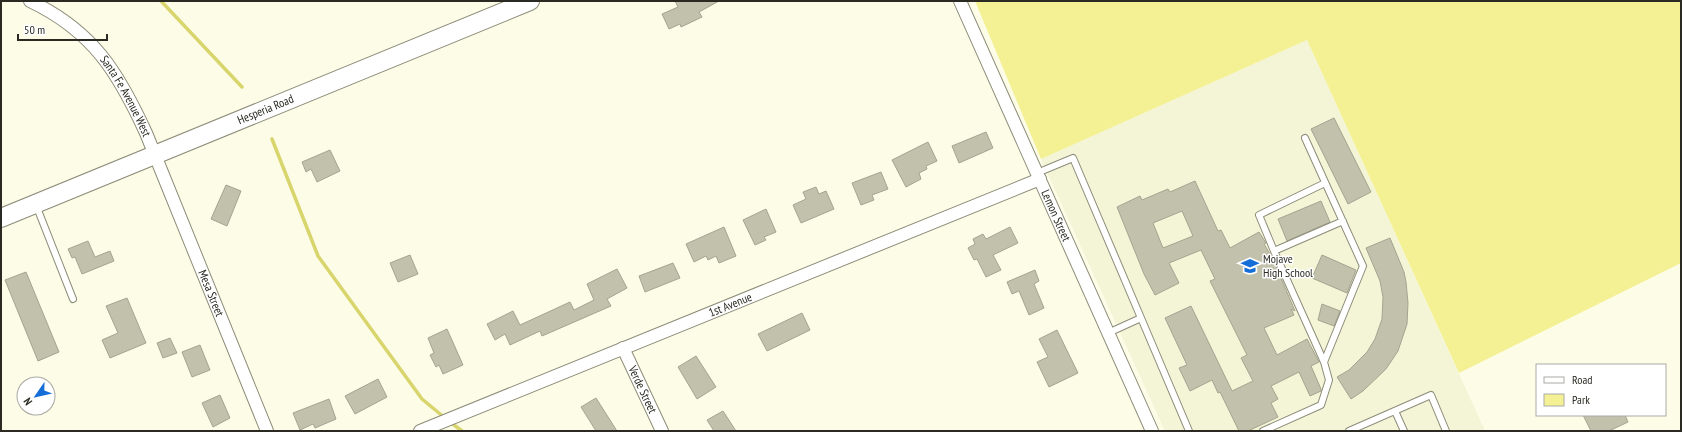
<svg xmlns="http://www.w3.org/2000/svg" width="1682" height="432" font-family="'PT Sans Narrow',sans-serif">
	<style>
		.built { fill: #f4f4d7 }
		.green { fill: #f4f194 }
		.lines { fill: none; stroke-linecap: round; stroke-linejoin: round }
		.stream { stroke: #d9d56d; stroke-width: 3.5 }
		.building { fill: #c1c1ac; stroke: #a4a490; fill-rule: evenodd }
		.service-casing { stroke: #8d8c79; stroke-width: 8 }
		.minor-casing { stroke: #8d8c79; stroke-width: 14 }
		.secondary-casing { stroke: #8d8c79; stroke-width: 20 }
		.service { stroke: #fff; stroke-width: 6 }
		.minor { stroke: #fff; stroke-width: 12 }
		.secondary { stroke: #fff; stroke-width: 18 }
		.labels { text-anchor: middle; stroke-width: 3; stroke-linejoin: round; paint-order: stroke }
		.street-label { font-size: 12px; fill: #2a2a22; stroke: #fff }
		.poi-label { font-size: 12px; fill: #2a2a22; stroke: #fff; text-anchor: start }
	</style>
	<rect width="100%" height="100%" fill="#fcfce7"/>
	<!-- built -->
	<path class="built" d="M1307,40L1485,431H1165L1041,159Z"/>
	<!-- green -->
	<path class="green" d="M975,1H1681V263L1459,373L1307,40L1041,159Z"/>
	<g class="lines">
		<!-- stream -->
		<path class="stream" d="M161,1L242,87
			M272,139L318,256L422,399L445,418
			M450,422L462,431"/>
	</g>
	<!-- building -->
	<path class="building" d="M675,1H719L699,12L702,17L681,27L680,24L669,29L662,14L678,7Z
		M1334,118L1371,192L1348,204L1311,129Z
		M986,132L993,148L959,163L952,146Z
		M928,142L937,161L926,166L927,169L919,173L921,179L906,187L892,160Z
		M330,150L340,171L317,182L311,169L306,172L302,162Z
		M881,172L888,189L872,195L874,200L861,205L852,183Z
		M1195,181L1218,231L1221,230L1230,248L1259,232L1266,243L1264,244L1272,257L1295,311L1291,309L1294,315L1264,328L1277,355L1307,339L1319,362L1311,366L1321,389V391L1310,396L1299,372L1271,386L1278,399L1271,403L1278,417L1248,431H1239L1220,392L1218,393L1212,380L1190,391L1179,368L1187,365L1165,318L1191,306L1232,391L1253,381L1241,358L1247,355L1210,281L1215,279L1201,250L1169,263L1179,283L1155,295L1144,274L1117,207L1140,196L1142,200L1168,189L1170,192ZM1182,211L1193,236L1163,248L1153,223Z
		M226,185L241,191L227,226L211,219Z
		M816,187L819,194L826,191L834,209L801,223L793,205L806,199L803,192Z
		M1321,201L1330,222L1287,241L1278,219Z
		M766,209L776,232L764,237L766,240L755,245L743,220Z
		M724,227L736,256L719,263L716,256L708,260L706,256L694,262L686,244Z
		M1010,227L1018,243L993,255L1001,270L986,277L977,259L974,260L968,248L975,244L973,239L983,234L986,239Z
		M1390,238L1404,272L1406,282L1408,303L1407,324L1398,351L1386,369L1363,391L1351,399L1337,377L1349,370L1367,352L1375,339L1382,319L1383,297L1380,281L1366,248Z
		M88,241L95,257L110,251L114,261L82,274L75,257L72,258L68,249Z
		M410,255L418,274L398,282L390,263Z
		M1322,255L1356,270L1347,293L1312,278Z
		M673,263L680,278L645,292L639,276Z
		M617,269L627,288L607,299L611,306L542,336L540,331L510,345L505,334L495,340L487,324L513,311L520,325L570,302L574,310L594,300L587,284Z
		M1035,270L1039,281L1034,284L1044,308L1029,315L1019,291L1012,294L1007,282Z
		M26,272L59,352L38,361L5,280Z
		M127,298L146,343L110,358L102,340L118,333L106,306Z
		M1322,304L1340,311L1334,326L1318,320Z
		M802,313L810,330L767,351L758,334Z
		M447,329L463,365L443,374L439,365L436,367L430,355L434,353L428,338Z
		M1057,330L1078,373L1049,387L1037,362L1048,357L1039,339Z
		M170,338L177,353L163,358L157,343Z
		M200,345L210,370L192,377L182,352Z
		M696,356L716,387L697,399L678,367Z
		M378,379L387,397L355,414L345,396Z
		M220,395L230,418L213,427L202,403Z
		M596,398L617,431H596L581,407Z
		M329,399L336,419L315,428L313,424L300,430L293,413Z
		M723,411L736,431H714L707,420Z
		M1583,415H1625L1628,422L1609,431H1591Z"/>
	<g class="lines">
		<!-- service casing -->
		<g class="service-casing">
			<path id="service" d="M1037,173L1073,158L1141,318L1108,333
				M36,205L73,299
				M1274,251L1259,215L1325,183
				M1141,318L1189,431
				M1324,362L1274,251L1343,221
				M1395,411L1404,431
				M1263,431L1321,405L1329,380L1324,362L1363,266L1305,138
				M1349,431L1431,395L1446,431"/>
		</g>
		<!-- minor casing -->
		<g class="minor-casing">
			<g id="minor">
				<path id="s1" d="M30,1C93,31 118,72 146,133L267,431"/>
				<path id="s2" d="M960,1L1152,431"/>
				<path id="s3" d="M623,348L662,431"/>
				<path id="s4" d="M420,431L1040,179"/>
			</g>
		</g>
		<!-- secondary casing -->
		<g class="secondary-casing">
			<g id="secondary">
				<path id="s5" d="M1,218L530,1"/>
			</g>
		</g>
		<!-- service -->
		<use href="#service" class="service"/>
		<!-- minor -->
		<use href="#minor" class="minor"/>
		<!-- secondary -->
		<use href="#secondary" class="secondary"/>
	</g>
	<!-- icons -->
	<defs>
		<g id="school-bare" transform="scale(1.38)"><path d="M0-5L7-2L0 1L-7-2ZM-4 1L0 2.5L4 1V4Q0 6-4 4Z" fill="#156dd7" stroke="#fff" stroke-width="2.5" paint-order="stroke"/></g>
	</defs>
	<g fill-rule="evenodd">
		<use href="#school-bare" x="1250" y="266"/>
	</g>
	<g class="labels">
		<!-- street labels -->
		<g class="street-label">
			<text dy="4" stroke="none"><textPath href="#s1" startOffset="138">Santa Fe Avenue West</textPath></text>
			<text dy="4" stroke="none"><textPath href="#s5" startOffset="286">Hesperia Road</textPath></text>
			<text dy="4" stroke="none"><textPath href="#s2" startOffset="235">Lemon Street</textPath></text>
			<text dy="4" stroke="none"><textPath href="#s1" startOffset="353">Mesa Street</textPath></text>
			<text dy="4" stroke="none"><textPath href="#s4" startOffset="335">1st Avenue</textPath></text>
			<text dy="4" stroke="none"><textPath href="#s3" startOffset="46">Verde Street</textPath></text>
		</g>
		<!-- poi labels -->
		<g class="poi-label">
			<text x="1263" y="263">Mojave<tspan x="1263" dy="14">High School</tspan></text>
		</g>
	</g>
	<!-- border -->
	<rect width="1682" height="432" fill="none" stroke="#2a2a22" stroke-width="4"/>
	<!-- legend -->
	<rect x="1536" y="364" width="130" height="52" fill="#ffffff" stroke="#aaaaa7"/>
	<rect x="1544" y="377" width="20" height="6" fill="#ffffff" stroke="#aaaaa7"/>
	<text x="1572" y="384" font-size="12" fill="#2a2a22">Road</text>
	<rect x="1544" y="394" width="20" height="12" fill="#f4f194" stroke="#aaaaa7"/>
	<text x="1572" y="404" font-size="12" fill="#2a2a22">Park</text>
	<!-- north arrow -->
	<g transform="translate(36 396) rotate(236)"><circle r="19" fill="#ffffff" stroke="#aaaaa7"/>
	<path d="M0-3L7 15L0 10L-7 15Z" fill="#156dd7"/>
	<text y="-6" font-size="11" font-weight="bold" text-anchor="middle" fill="#2a2a22">N</text>
	</g>
	<!-- scale -->
	<path d="M18 34v6h89v-6" fill="none" stroke="#2a2a22" stroke-width="2"/>
	<text x="24" y="34" font-size="12" fill="#2a2a22" stroke="#ffffff" stroke-width="3" paint-order="stroke">50 m</text>
</svg>
